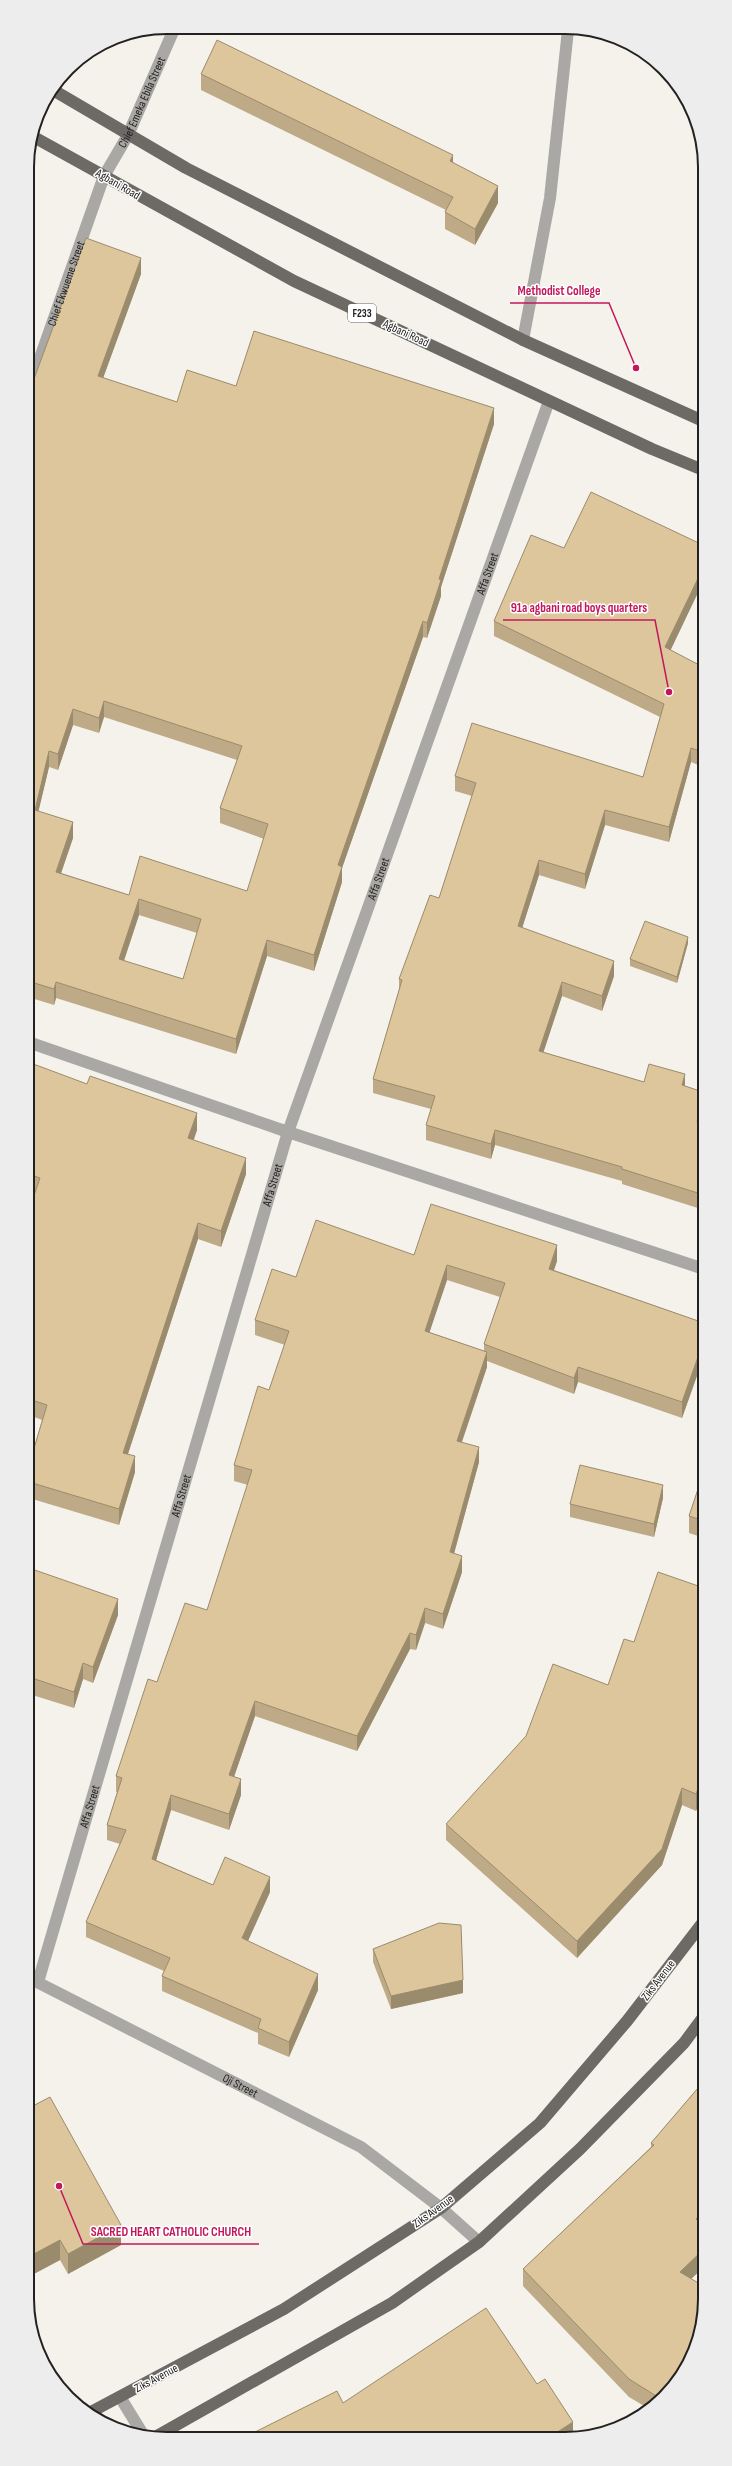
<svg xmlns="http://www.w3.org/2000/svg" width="732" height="2466" font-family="'Sofia Sans Condensed',sans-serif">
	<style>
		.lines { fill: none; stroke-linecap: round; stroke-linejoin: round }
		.street { stroke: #a9a8a5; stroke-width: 12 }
		.primary { stroke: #6d6a66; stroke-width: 12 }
		.wall { fill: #beaa86; fill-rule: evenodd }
		.shaded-wall { fill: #9b8b6d }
		.building { fill: #ddc69c; stroke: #9b8b6d; fill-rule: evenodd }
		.labels { text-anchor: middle; stroke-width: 3; stroke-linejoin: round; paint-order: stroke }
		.shield { fill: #fff; stroke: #656463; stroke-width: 1 }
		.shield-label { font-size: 11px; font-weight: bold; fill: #232220 }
		.street-label { font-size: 12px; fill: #232220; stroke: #fff }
		.rim { fill: none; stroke: #232220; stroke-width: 2 }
		.leader { fill: none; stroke: #c2185b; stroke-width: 1.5 }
		.callout-dot { fill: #c2185b; stroke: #fff; stroke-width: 1.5 }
		.callout-label { font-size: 13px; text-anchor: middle; font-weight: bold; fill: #c2185b; stroke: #fff; stroke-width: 3; stroke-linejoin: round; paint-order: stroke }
	</style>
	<rect width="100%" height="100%" fill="#f5f2ec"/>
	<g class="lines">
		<!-- street -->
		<g class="street">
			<path d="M523,340L550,198L568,30"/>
			<path id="s1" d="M28,392L104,176L128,135L175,27"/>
			<path d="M28,1042L288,1132L704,1269"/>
			<path id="s2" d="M29,1978L361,2147L441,2208L479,2242"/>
			<path id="s3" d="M38,1982L288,1132L549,401"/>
			<path d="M120,2397L144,2436"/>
		</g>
		<!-- primary -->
		<path class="primary" d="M53,90L186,168L523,340L703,421
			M32,136L294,281L652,449L703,470
			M89,2413L284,2309L441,2208L540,2123L627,2021L704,1921
			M157,2436L392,2303L479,2242L580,2149L684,2043L704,2016"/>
	</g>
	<!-- wall -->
	<path class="wall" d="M201,74L453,162L498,203L475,245L445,229V212L446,210L201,90Z
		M141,274L103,378L177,402L236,386L494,424L441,587V596L427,638L423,637L342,868V882L314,971L267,956L236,1054L56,998L54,1005L28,997V410L31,397V387ZM104,717L237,760L220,808V823L264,839L247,891L129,895L61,873L73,838L38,812L49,767L58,770L73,725L99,733ZM139,915L197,933L183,979L124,961Z
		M703,545V582L670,650L703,667V767L691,762L669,842L605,825L585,889L539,875L522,928L614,976L602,1011L562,996L543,1052L644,1082L685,1086L703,1092V1115L701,1123L703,1124L704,1210L622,1184V1181L495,1145L491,1159L426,1140V1125L431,1109L373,1093V1079L399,990V979L439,898L472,796L455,791V776L643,777L660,717L494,636V621L564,548Z
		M688,943L677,983L630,966V959Z
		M28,1062L197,1130L194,1140L246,1174L221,1247L198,1239L128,1454L135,1472L119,1525L29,1498V1465L42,1420L29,1415L28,1213L35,1193L28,1190Z
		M414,1255L557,1261L554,1270L704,1323V1356L682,1418L578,1382L574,1394L487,1361V1367L462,1442L479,1462L454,1554L462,1572L443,1629L425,1623L416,1650L410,1649L357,1751L255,1716L234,1777L241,1795L229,1830L171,1810L156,1860L213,1885L270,1892L248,1941L318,1990L289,2057L258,2044V2033L162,1991V1976L164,1971L86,1937V1922L120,1844L107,1840V1825L117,1792H116V1776L157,1682L207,1610L248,1485L234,1481V1465L269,1390L285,1345L255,1335V1320L296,1277ZM447,1280L500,1297L484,1344V1351L429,1332Z
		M704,1471V1538L689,1533V1516Z
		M663,1498L654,1537L570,1517V1504Z
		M29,1568L118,1615L93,1683L83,1679L74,1708L29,1694Z
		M704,1588V1789L696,1811L682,1805L662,1865L577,1958L446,1840V1824L608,1685L634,1642Z
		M373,1949L463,1993L391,2009L373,1962Z
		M704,2081L705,2226L704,2227L705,2228V2266L691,2279L670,2392L649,2409L629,2397L523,2286V2269L651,2147V2143Z
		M29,2108L121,2245L68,2274L60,2260L30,2276Z"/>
	<!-- shaded-wall -->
	<path class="shaded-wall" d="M453,155V172L450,161Z
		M498,186V203L475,245V229Z
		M141,258V274L98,392V376Z
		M494,408V424L441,587V596L427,638V623L439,579Z
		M703,568V582L665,662V647Z
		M423,621V637L342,868V882L314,971V955L338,865Z
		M104,701V717L99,733V718Z
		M73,709V725L58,770V754Z
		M691,748V762L669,842V827Z
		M49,751V767L35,826V810Z
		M605,810V825L585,889V874Z
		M73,822V838L56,888V872Z
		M539,860V875L518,941V926Z
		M139,899V915L119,975V959Z
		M688,937V943L677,983V977Z
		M267,940V956L236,1054V1039Z
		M614,961V976L602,1011V996Z
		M56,982V998L54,1005V989Z
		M562,982V996L539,1066V1051Z
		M685,1074V1089L682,1085Z
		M703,1101V1115L697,1137V1122Z
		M197,1113V1130L188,1154V1138Z
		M495,1130V1145L491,1159V1144Z
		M246,1158V1174L221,1247V1231Z
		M198,1223V1239L123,1469V1453Z
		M557,1245V1261L549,1284V1269Z
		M447,1265V1280L425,1346V1331Z
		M704,1340V1356L682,1418V1402Z
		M487,1352V1367L457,1456V1441Z
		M578,1367V1382L574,1394V1378Z
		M479,1447V1462L450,1568V1552Z
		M135,1456V1472L119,1525V1509Z
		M663,1485V1498L654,1537V1524Z
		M462,1556V1572L443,1629V1614Z
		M118,1599V1615L93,1683V1667Z
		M425,1608V1623L416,1650V1635Z
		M410,1633V1649L357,1751V1736Z
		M83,1663V1679L74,1708V1692Z
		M255,1701V1716L229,1791V1775Z
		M704,1772V1789L696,1811V1794Z
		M241,1779V1795L229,1830V1814Z
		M682,1788V1805L662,1865L577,1958V1941Z
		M171,1795V1810L152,1874V1859Z
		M270,1877V1892L242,1954V1938Z
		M318,1974V1990L289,2057V2042Z
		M463,1980V1993L391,2009V1996Z
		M705,2209V2226L696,2237V2219Z
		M121,2225V2245L68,2274V2254Z
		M60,2240V2260L30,2276V2256Z
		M705,2248V2266L680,2289V2272Z
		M573,2422V2436H551Z"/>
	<!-- building -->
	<path class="building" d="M217,40L453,155L450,161L498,186L475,229L445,212L453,197L201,74Z
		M86,238L141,258L98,376L177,402L187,370L236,386L254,331L494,408L439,579L441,580L427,623L423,621L338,865L342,867L314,955L267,940L236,1039L56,982L54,989L28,981V410L34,388L31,387ZM104,701L242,746L220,808L268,824L247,891L140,856L129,895L56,872L73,822L35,810L49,751L58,754L73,709L99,718ZM139,899L201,919L183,979L119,959Z
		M591,492L703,545V568L665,647L703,667V752L691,748L669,827L605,810L585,874L539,860L518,926L614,961L602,996L562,982L539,1051L644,1082L649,1064L685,1074L682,1085L703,1092V1101L697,1122L703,1124L704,1195L622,1169V1167L495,1130L491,1144L426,1125L435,1096L373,1079L402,980L399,979L430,895L439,898L476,783L455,776L472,723L643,777L664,704L494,621L531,535L564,548Z
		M645,921L688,937L677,977L630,959Z
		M28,1062L87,1084L90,1076L197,1113L188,1138L246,1158L221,1231L198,1223L123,1453L135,1456L119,1509L29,1482V1465L47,1405L29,1399L28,1213L40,1178L28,1174Z
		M431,1204L557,1245L549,1269L704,1323V1340L682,1402L578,1367L574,1378L484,1344L505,1283L447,1265L425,1331L487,1352L457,1441L479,1447L450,1552L462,1556L443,1614L425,1608L416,1635L410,1633L357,1736L255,1701L229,1775L241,1779L229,1814L171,1795L152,1859L213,1885L225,1857L270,1877L242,1938L318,1974L289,2042L258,2028L261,2019L162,1976L170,1958L86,1922L126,1830L107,1825L122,1778L116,1776L148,1679L157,1682L185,1603L207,1610L252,1470L234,1465L258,1386L269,1390L289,1331L255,1320L272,1269L296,1277L316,1220L414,1255Z
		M580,1465L663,1485L654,1524L570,1504Z
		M704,1471V1521L689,1516Z
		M29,1568L118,1599L93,1667L83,1663L74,1692L29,1677Z
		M658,1572L704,1588V1772L696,1794L682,1788L662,1849L577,1941L446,1824L526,1736L553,1664L608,1685L624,1639L634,1642Z
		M439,1923L461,1925L463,1980L391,1996L373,1949Z
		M704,2081L705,2209L696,2219L705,2228V2248L680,2272L705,2287V2308L694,2353L670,2392L661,2399L629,2379L523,2269L654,2145L651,2143Z
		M50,2097L121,2225L68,2254L60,2240L30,2256L29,2108Z
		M486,2308L537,2384L545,2379L573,2422L551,2436H247L337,2391L343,2403Z
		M238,2434L240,2436H233Z"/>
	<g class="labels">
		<!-- shield labels -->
		<rect class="shield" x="348" y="304" width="28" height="18" rx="3"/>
		<g class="shield-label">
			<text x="362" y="317">F233</text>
		</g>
		<!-- street labels -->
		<g class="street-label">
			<text dy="4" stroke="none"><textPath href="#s1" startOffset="312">Chief Emeka Ebila Street</textPath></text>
			<text transform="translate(118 184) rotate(30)" y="4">Agbani Road</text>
			<text dy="4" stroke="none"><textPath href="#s1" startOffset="115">Chief Ekwueme Street</textPath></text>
			<text transform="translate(406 333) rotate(25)" y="4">Agbani Road</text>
			<text dy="4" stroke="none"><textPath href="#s3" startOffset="1479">Affa Street</textPath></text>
			<text dy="4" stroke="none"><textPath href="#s3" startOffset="1155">Affa Street</textPath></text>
			<text dy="4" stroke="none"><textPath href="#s3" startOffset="831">Affa Street</textPath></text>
			<text dy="4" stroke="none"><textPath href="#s3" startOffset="507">Affa Street</textPath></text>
			<text dy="4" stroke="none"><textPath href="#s3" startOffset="183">Affa Street</textPath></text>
			<text transform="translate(658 1980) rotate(-53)" y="4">Ziks Avenue</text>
			<text dy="4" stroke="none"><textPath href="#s2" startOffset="237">Oji Street</textPath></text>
			<text transform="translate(433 2211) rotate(-36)" y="4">Ziks Avenue</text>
			<text transform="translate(156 2378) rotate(-28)" y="4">Ziks Avenue</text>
		</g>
	</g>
	<!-- crop -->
	<path d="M0 0H732V2466H0ZM167 34H565A133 133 0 0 1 698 167V2299A133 133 0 0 1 565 2432H167A133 133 0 0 1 34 2299V167A133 133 0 0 1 167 34Z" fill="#ededed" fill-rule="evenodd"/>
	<path class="rim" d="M167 34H565A133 133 0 0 1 698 167V2299A133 133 0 0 1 565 2432H167A133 133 0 0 1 34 2299V167A133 133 0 0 1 167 34Z"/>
	<!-- callouts -->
	<path class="leader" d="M636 368L609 303H510M669 692L655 620H503M59 2186L83 2244H259"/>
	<g class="callout-dot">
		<circle cx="636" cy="368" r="4"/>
		<circle cx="669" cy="692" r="4"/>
		<circle cx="59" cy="2186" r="4"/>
	</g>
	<g class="callout-label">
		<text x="559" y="295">Methodist College</text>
		<text x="579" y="612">91a agbani road boys quarters</text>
		<text x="171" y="2236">SACRED HEART CATHOLIC CHURCH</text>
	</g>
</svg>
